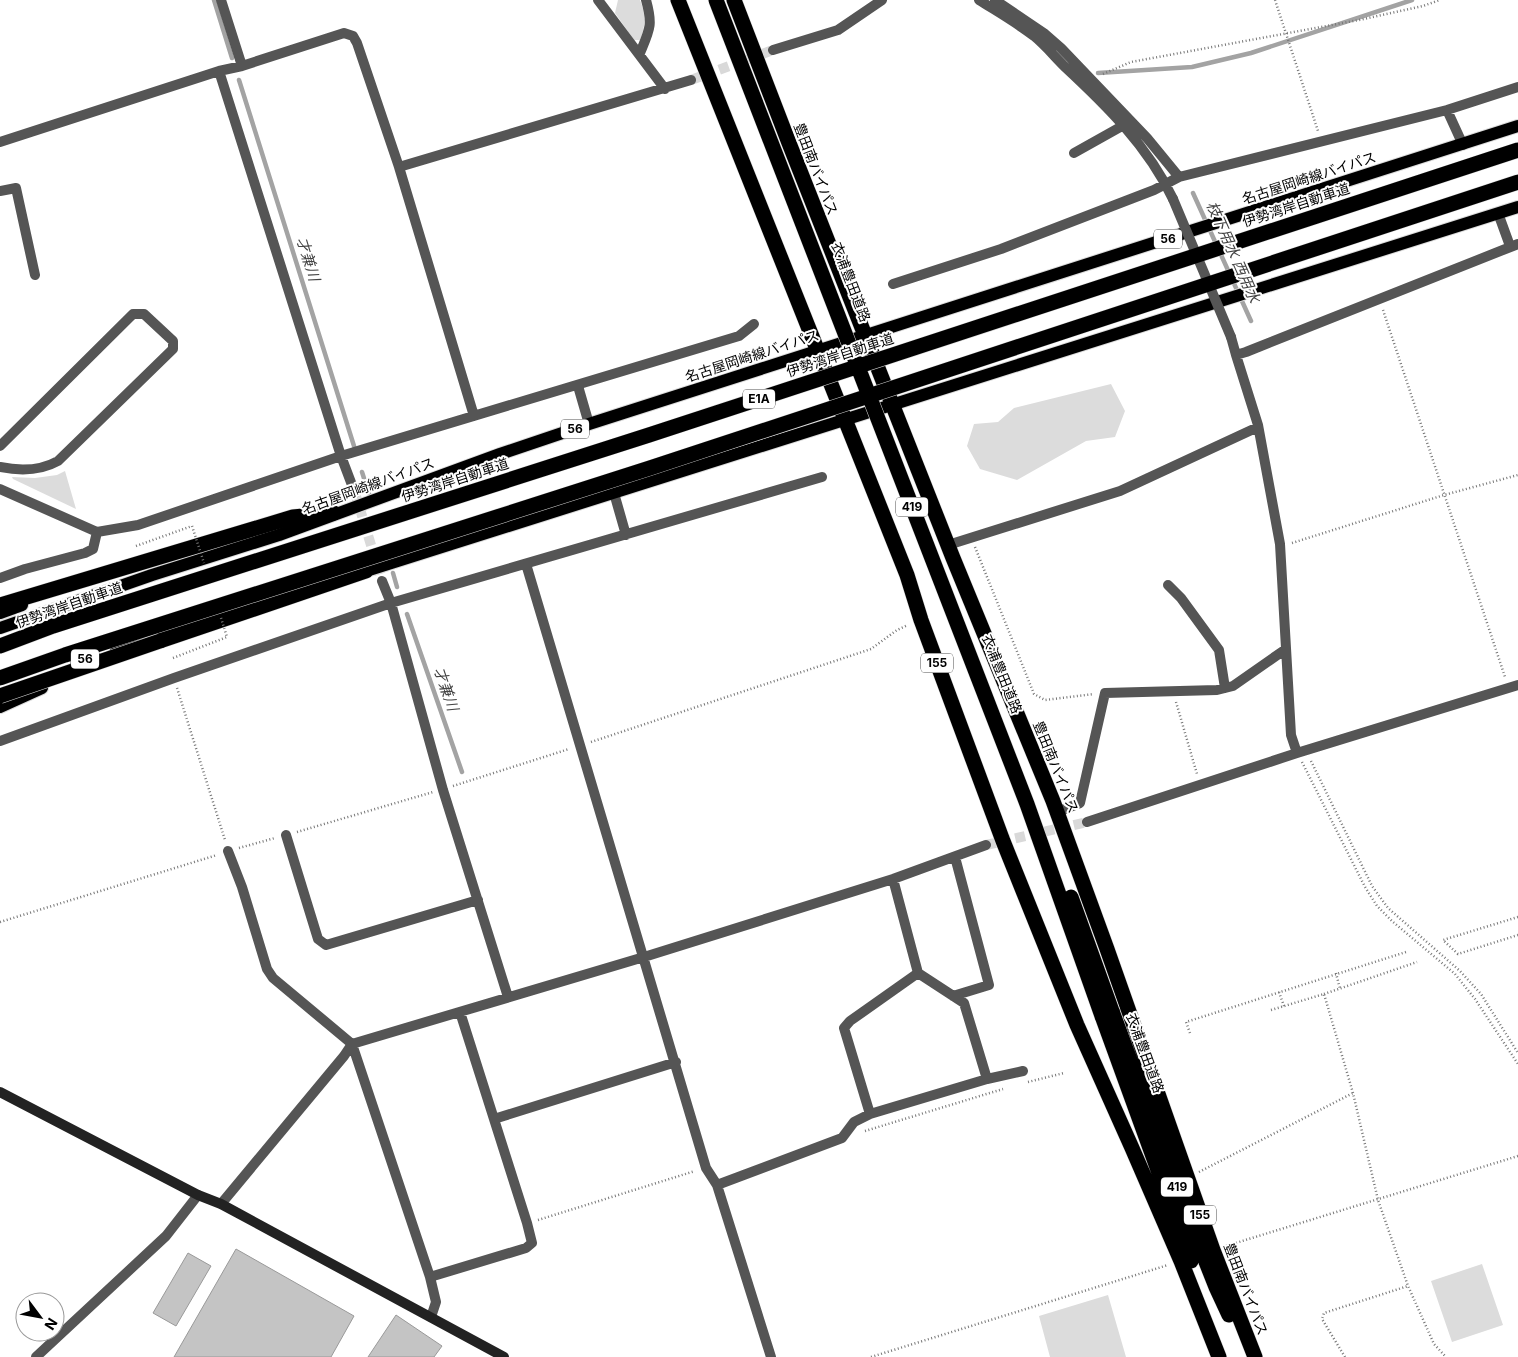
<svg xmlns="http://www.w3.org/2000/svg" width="1518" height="1357" font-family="Inter,'Noto Sans JP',sans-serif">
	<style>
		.green { fill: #dcdcdc }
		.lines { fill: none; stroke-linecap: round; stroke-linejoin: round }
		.stream { stroke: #a3a3a3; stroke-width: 4.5 }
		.building { fill: #c4c4c4; stroke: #999 }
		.street-tunnel { stroke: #d9d9d9; stroke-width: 10; stroke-dasharray: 10 5; stroke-linecap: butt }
		.primary-casing { stroke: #dbdbdb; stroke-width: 14 }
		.highway-casing { stroke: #dbdbdb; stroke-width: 16 }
		.path { stroke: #777; stroke-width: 2.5; stroke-dasharray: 1 2.5; stroke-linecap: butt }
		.street { stroke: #555; stroke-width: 10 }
		.secondary { stroke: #222; stroke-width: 10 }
		.primary { stroke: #000; stroke-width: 12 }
		.highway { stroke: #000; stroke-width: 15 }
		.highway-bridge-casing { stroke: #dbdbdb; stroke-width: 16; stroke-linecap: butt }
		.path-bridge { stroke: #777; stroke-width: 2.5; stroke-dasharray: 1 2.5; stroke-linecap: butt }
		.street-bridge { stroke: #555; stroke-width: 10 }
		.highway-bridge { stroke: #000; stroke-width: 15 }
		.labels { text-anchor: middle; stroke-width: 4; stroke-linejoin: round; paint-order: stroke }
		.shield { fill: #fff; stroke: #4c4c4c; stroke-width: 1 }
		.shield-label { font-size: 12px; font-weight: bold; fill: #000 }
		.street-label { font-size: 14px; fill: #000; stroke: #fff }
		.water-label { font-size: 15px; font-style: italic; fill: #444; stroke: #fff }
	</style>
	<rect width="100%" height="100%" fill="#fff"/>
	<!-- green -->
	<path class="green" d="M618,0H640C646,15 646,24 640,40H634L615,13Z
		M1111,384L1125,411L1115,437L1086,441L1017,480L980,469L967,446L974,424L998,422L1014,408Z
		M65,471L76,509L13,479L12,477L35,478L57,475Z
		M1482,1264L1503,1325L1452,1342L1431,1281Z
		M1108,1295L1126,1357H1050L1039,1316Z"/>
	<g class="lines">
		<!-- stream -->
		<path class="stream" d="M214,0L232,58
			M1098,73L1192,67L1251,53L1412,0
			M239,80L354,446
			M1193,193L1251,321
			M362,472L369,494
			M393,573L397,587
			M407,614L462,772"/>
	</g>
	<!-- building -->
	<path class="building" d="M236,1249L354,1316L331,1357H174Z
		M188,1253L211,1266L176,1326L153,1313Z
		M396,1315L442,1346L434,1357H368Z"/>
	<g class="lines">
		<!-- street-tunnel -->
		<path class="street-tunnel" d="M691,80L773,50
			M355,493L382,581
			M986,845L1087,822"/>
		<!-- primary casing -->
		<g class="primary-casing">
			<path id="primary" d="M357,572L366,571L1518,207
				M0,613L22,605
				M0,628L152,575L279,535L500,454L589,424L1518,126
				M116,648L197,621
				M0,707L42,688"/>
		</g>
		<!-- highway casing -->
		<g class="highway-casing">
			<path id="highway" d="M678,0L907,575L921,620L1003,841L1077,1025L1132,1148L1181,1261L1219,1357
				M734,0L789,143L953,558L1053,801L1107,949L1213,1250L1255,1357
				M0,605L293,517L334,513
				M160,641L366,571
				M1112,1011L1189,1219L1216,1287L1229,1315
				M1102,1016L1191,1261"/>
		</g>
		<!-- path -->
		<path class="path" d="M1275,0L1318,131
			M1103,74L1131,62L1359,20L1423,6L1440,0
			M1383,310L1505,677
			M1292,543L1444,495L1518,475
			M136,546L192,526
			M975,547L1034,694L1045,700L1094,694
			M173,658L227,637
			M177,688L225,840
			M1176,702L1197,774
			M591,742L871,649L897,630L908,625
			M1311,761L1372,886L1388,908L1460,971L1481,994L1518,1053
			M1302,762L1365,887L1377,906L1393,922L1455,974L1475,999L1518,1064
			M453,786L569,749
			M297,832L433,792
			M239,848L275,838
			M1518,917L1443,940L1458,954L1518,935
			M0,922L217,855
			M1336,973L1340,989
			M1279,992L1284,1006
			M1324,994L1417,962
			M1271,1010L1324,994L1353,1093L1378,1200L1408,1286L1434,1344L1446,1357
			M1190,1033L1186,1022L1406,952
			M1028,1082L1064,1073
			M865,1131L1003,1089
			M1199,1172L1353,1093
			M538,1220L695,1171
			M1226,1246L1518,1156
			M871,1357L1168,1265
			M1345,1357L1322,1319L1324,1313L1408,1286"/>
		<!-- street -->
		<path class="street" d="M221,0L242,66
			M598,0L665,89
			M979,0C998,12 1017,23 1034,36C1045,45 1054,56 1064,66C1106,105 1148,146 1173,199
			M995,0L1045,34L1061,48L1147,138L1179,177
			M773,50L838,30L882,0
			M640,53C650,29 653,25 646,0
			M219,71L341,456L355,493
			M1447,110L1463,145
			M0,142L219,71L242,66L344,33L353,36L357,43L399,167L474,416
			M1074,153L1124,125
			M399,167L691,80
			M0,191L16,188L35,275
			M1498,213L1510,246
			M893,284L1001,249L1154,190L1179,177L1447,110L1518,87
			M1231,337L1236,355L1246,352L1518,244
			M1236,355L1258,425L1280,544L1291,735L1297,753
			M578,386L589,424
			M0,446L133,314H144L173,341V349L58,461C40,471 19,471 0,467
			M0,489L97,532L138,525L341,456L739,336L754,324
			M614,493L626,535
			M948,545L1120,491L1258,427
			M526,564L706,1168L717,1185L771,1357
			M0,578L25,569L85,553L93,549L97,532
			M382,581L391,603L443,790L508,997
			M1168,585L1181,598L1219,650L1225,688
			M0,741L174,678L391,603L822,477
			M1057,812L1080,803L1105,693L1217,690L1233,686L1286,649
			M1087,822L1297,753L1518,685
			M286,835L318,939L326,945L478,900
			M228,851L242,887L267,969L273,978L352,1044L430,1277L436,1302L431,1317
			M893,879L918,973L964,1003L987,1079
			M953,996L989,985L955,857
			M870,1114L844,1028L850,1021L918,973
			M494,1119L676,1062
			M717,1185L842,1138L854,1122L870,1114L987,1079L1023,1071
			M221,1204L344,1056L352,1044L644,957L893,879L986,845
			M430,1277L526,1248L532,1243L527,1223L460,1012
			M36,1357L166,1236L198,1195"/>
		<!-- secondary -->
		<path class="secondary" d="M0,1092L198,1195L221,1204L504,1357"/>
		<!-- primary -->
		<use href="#primary" class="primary"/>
		<!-- highway -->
		<use href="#highway" class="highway"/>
		<!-- highway-bridge casing -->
		<g class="highway-bridge-casing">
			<path id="highway-bridge" d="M716,0L1027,804L1102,1016
				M0,646L53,626L649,435L1518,150
				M0,678L65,655L650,468L1518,182
				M0,696L160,641
				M1071,897L1112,1011"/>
		</g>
		<!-- path-bridge -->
		<path class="path-bridge" d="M192,526L204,563
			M221,618L227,637"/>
		<!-- street-bridge -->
		<path class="street-bridge" d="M1173,199L1231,337"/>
		<!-- highway-bridge -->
		<use href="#highway-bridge" class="highway-bridge"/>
	</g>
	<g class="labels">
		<!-- shield labels -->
		<g class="shield">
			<rect x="1154" y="229.5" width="28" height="19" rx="4"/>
			<rect x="743" y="389.5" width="32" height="19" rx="4"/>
			<rect x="561" y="419.5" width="28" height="19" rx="4"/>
			<rect x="896" y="497.5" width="32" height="19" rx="4"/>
			<rect x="71" y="649.5" width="28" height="19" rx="4"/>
			<rect x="921" y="653.5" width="32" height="19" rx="4"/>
			<rect x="1161" y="1177.5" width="32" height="19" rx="4"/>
			<rect x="1184" y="1205.5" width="32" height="19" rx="4"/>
		</g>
		<g class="shield-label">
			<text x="1168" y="243">56</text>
			<text x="759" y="403">E1A</text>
			<text x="575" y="433">56</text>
			<text x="912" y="511">419</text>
			<text x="85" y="663">56</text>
			<text x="937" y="667">155</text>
			<text x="1177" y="1191">419</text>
			<text x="1200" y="1219">155</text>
		</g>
		<!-- street labels -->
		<g class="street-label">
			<text transform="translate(816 169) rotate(69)" y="5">豊田南バイパス</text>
			<text transform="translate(1309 178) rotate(-18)" y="5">名古屋岡崎線バイパス</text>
			<text transform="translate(1296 205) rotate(-18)" y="5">伊勢湾岸自動車道</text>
			<text transform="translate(851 282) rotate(69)" y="5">衣浦豊田道路</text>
			<text transform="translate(840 355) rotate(-18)" y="5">伊勢湾岸自動車道</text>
			<text transform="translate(752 356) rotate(-18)" y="5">名古屋岡崎線バイパス</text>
			<text transform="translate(455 480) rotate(-18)" y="5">伊勢湾岸自動車道</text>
			<text transform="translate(368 486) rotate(-20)" y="5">名古屋岡崎線バイパス</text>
			<text transform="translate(69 605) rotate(-19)" y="5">伊勢湾岸自動車道</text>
			<text transform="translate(1002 674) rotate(68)" y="5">衣浦豊田道路</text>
			<text transform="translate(1056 767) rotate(68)" y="5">豊田南バイパス</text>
			<text transform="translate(1145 1053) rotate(70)" y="5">衣浦豊田道路</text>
			<text transform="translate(1246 1289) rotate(69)" y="5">豊田南バイパス</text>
		</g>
		<!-- water labels -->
		<g class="water-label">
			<text transform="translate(1233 252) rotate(66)" y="5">枝下用水 西用水</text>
			<text transform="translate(308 259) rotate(73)" y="5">才兼川</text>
			<text transform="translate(446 689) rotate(71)" y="5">才兼川</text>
		</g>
	</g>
	<!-- north arrow -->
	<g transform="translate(40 1317) rotate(122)"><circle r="24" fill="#ffffff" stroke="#999999"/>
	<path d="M0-4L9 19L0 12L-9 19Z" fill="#000000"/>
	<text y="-8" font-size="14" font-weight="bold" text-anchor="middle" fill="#000000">N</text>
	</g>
</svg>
